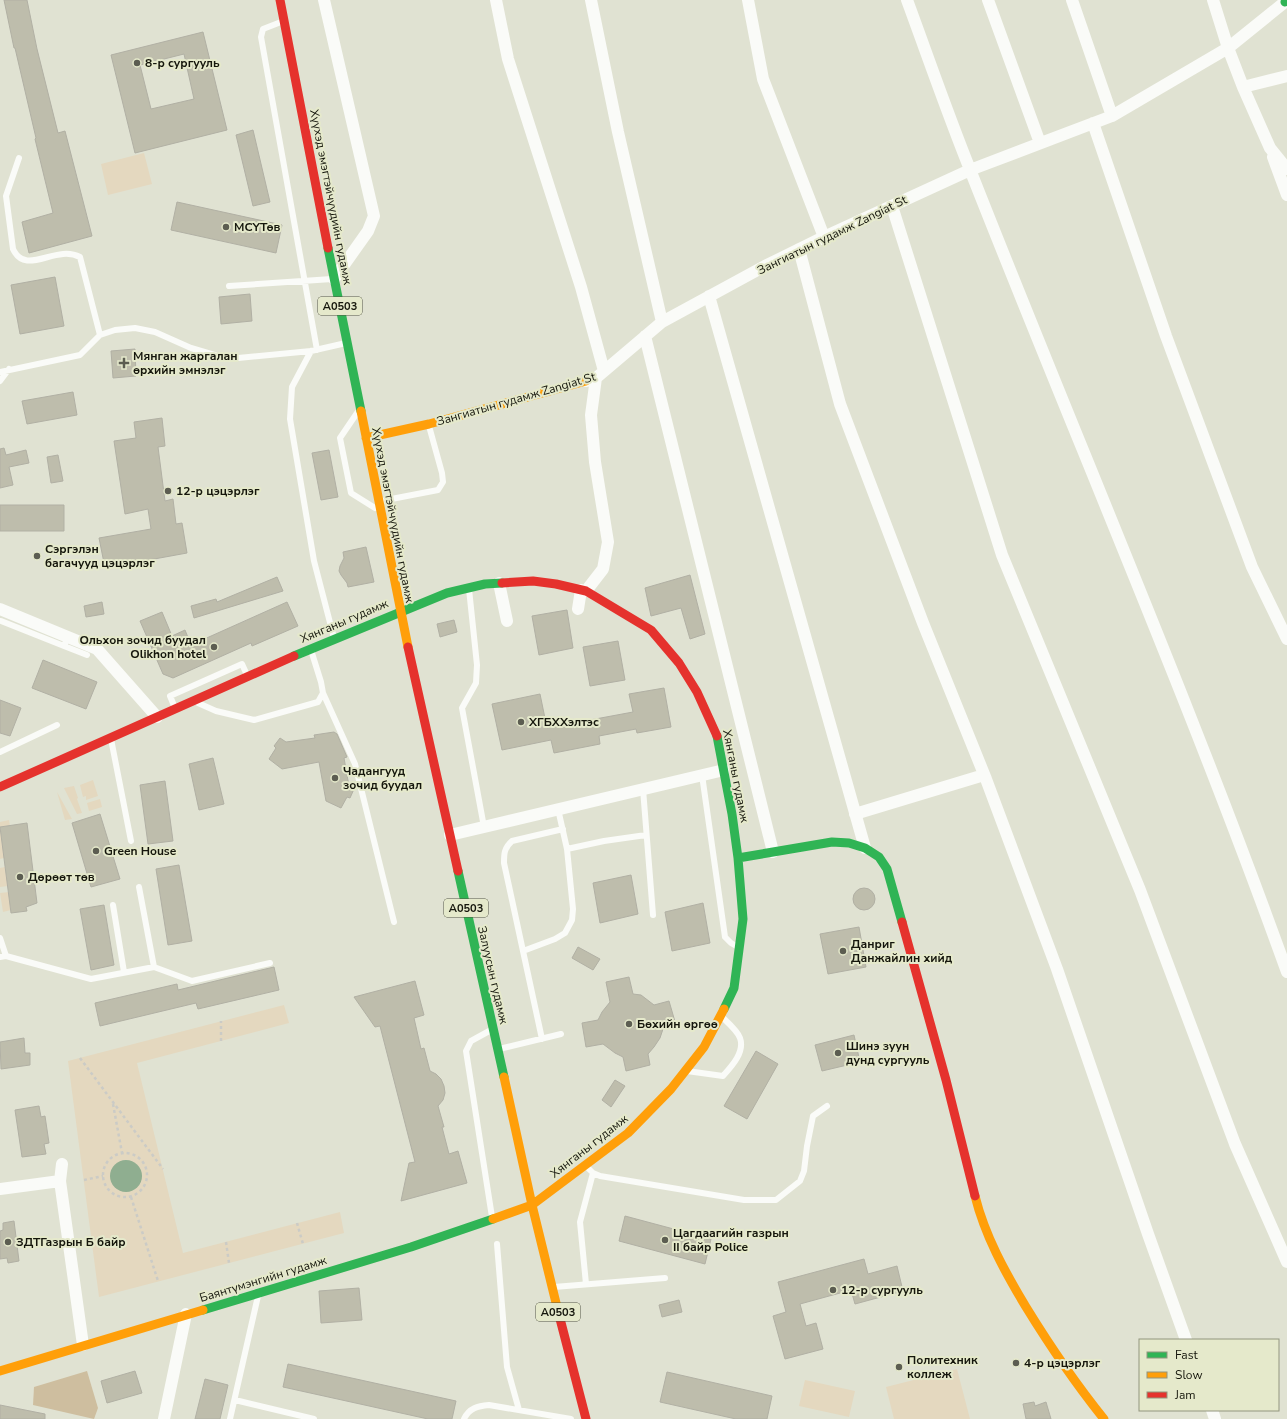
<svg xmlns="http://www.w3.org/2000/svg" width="1287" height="1419" font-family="'Nunito Sans',sans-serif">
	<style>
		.green { fill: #e4d8bf }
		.forest { fill: #cebe9f }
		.water { fill: #8fae90 }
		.building { fill: #bebdac; stroke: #b1b0a4; fill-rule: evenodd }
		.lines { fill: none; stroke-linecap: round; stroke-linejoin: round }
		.path { stroke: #cbcbc6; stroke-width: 2.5; stroke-dasharray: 3 3; stroke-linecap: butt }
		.lane { stroke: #fafbf8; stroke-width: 6 }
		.street { stroke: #fafbf8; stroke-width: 12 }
		.fast { stroke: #30b455; stroke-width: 9 }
		.slow { stroke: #ff9f0a; stroke-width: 9 }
		.jam { stroke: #e5322d; stroke-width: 9 }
		.poi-dot { fill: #5c5d51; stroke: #e5e9cb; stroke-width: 1.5 }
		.labels { text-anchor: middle; stroke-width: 4; stroke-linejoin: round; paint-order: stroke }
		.shield { fill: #e5e9cb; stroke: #535545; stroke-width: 1 }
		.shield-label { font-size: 11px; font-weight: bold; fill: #15160c }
		.poi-label { font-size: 12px; font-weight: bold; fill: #15160c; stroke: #e5e9cb; text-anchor: start }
		.street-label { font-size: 12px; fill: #15160c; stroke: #e5e9cb }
	</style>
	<rect width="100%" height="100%" fill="#e0e2d2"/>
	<!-- green -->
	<path class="green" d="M144,153L152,184L108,195L101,164Z
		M93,780L98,796L86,800V796L83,797L80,785Z
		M74,786L78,798L77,799L82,813L77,814L64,788Z
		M57,792L72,819L65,820Z
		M100,799L102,807L89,811L87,803Z
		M9,820L10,826L4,858L0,859V822Z
		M5,867L8,886L0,887V868Z
		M9,892L11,910L3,912L0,893Z
		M284,1005L289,1023L137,1063L183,1253L340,1212L344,1233L99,1297L68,1061Z
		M957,1369L970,1419H894L886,1387Z
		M805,1380L855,1391L849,1417L799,1406Z"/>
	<!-- forest -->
	<path class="forest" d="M87,1371L98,1408L94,1419L33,1405L34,1387Z"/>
	<!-- water -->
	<path class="water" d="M110 1176a16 16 0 1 1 32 0a16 16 0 1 1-32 0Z"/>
	<!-- building -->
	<path class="building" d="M4,0H27L37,49L58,133L65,131L92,236L29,253L22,222L53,213L35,139L36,138L15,48H14Z
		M203,32L227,130L135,153L111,55ZM184,54L194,99L151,109L140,65Z
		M253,130L270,202L253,206L236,135Z
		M177,202L282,225L276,253L171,230Z
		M55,277L64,326L20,334L11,285Z
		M250,294L252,321L221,324L219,297Z
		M135,349L136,376L113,378L111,351Z
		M73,392L77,415L27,424L22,401Z
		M162,418L165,446L158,447L165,501L173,499L176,524L182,523L187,553L105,568L99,538L151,529L148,509L125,514L114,441L136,438L134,422Z
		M4,448L6,455L26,450L29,463L9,467L13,485L0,488V449Z
		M329,450L338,497L321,500L312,453Z
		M58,455L63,481L51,483L47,457Z
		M0,505H64V531H0Z
		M366,547L374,582L348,587L347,583L341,575L339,571L340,566L344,558L343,552Z
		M690,575L705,634L690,639L681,608L651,616L645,588Z
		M277,577L283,591L194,618L191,606L216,599L217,602Z
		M102,602L104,614L86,617L84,606Z
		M287,602L298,626L252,646L251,643L173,678L163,674L140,621L162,612L172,636L185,630L191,645Z
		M567,610L573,648L539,655L532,616Z
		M454,620L457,632L440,637L437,624Z
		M618,641L625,680L590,686L583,647Z
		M43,660L97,682L86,709L32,688Z
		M664,688L671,727L637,733L636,729L599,736L600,744L554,753L551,740L502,750L492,704L540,694L547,728L633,712L629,694Z
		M0,700L21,708L10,736L0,733Z
		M334,732L337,734L347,757L344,758L349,786L354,789L350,798L347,797L341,808L326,801L319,762L282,769L269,759L276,748L274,746L280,738L286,742L315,738L314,735Z
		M213,758L224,804L199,810L189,764Z
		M165,781L173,841L148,844L140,785Z
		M100,814L120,879L91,887L72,823Z
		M27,823L37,903L26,907L27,911L11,913L0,827Z
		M179,865L192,941L168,945L156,869Z
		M631,875L638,914L600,923L593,883Z
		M853 899a11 11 0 1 1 22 0a11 11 0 1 1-22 0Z
		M703,903L710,943L672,951L665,912Z
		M104,905L114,965L91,970L80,909Z
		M859,927L866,967L828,974L820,934Z
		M578,947L600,959L593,970L572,958Z
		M274,967L279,990L198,1009L196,1003L100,1026L95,1003L177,984L178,990Z
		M629,977L633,994L641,995L654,1005L669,1001L676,1025L663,1029L660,1038L654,1047L648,1054L650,1065L626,1071L623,1057L615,1053L603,1044L586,1047L582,1023L598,1020L602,1012L610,1002L606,982Z
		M415,981L424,1015L414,1018L421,1049L424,1048L430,1071L436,1074L441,1079L444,1086L445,1093L443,1100L438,1106L444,1127H442L449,1154L458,1151L467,1183L401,1201L409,1163L415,1162L380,1026L375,1027L354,997Z
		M854,1035L860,1062L822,1071L815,1045Z
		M24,1038L25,1053H30V1065L1,1069L0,1042Z
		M756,1051L778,1064L747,1119L724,1106Z
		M615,1080L625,1086L611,1107L602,1100Z
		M39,1106L41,1117L45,1116L49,1143L44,1144L46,1154L22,1157L15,1110Z
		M625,1216L711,1239L705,1264L619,1241Z
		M14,1221L19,1261L8,1263L7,1258L0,1259V1231L3,1230V1223Z
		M864,1259L868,1274L897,1266L903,1291L855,1304L851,1290L800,1304L806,1326L816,1323L823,1349L785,1359L773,1316L786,1312L778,1282Z
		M359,1288L362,1320L321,1323L319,1291Z
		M679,1300L682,1312L662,1317L659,1305Z
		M288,1364L456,1401L452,1419H428L283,1387Z
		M135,1371L142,1393L107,1403L101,1381Z
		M667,1372L772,1396L767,1419H736L660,1402Z
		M205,1379L228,1385L220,1419H195Z
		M1034,1402L1035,1406L1046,1402L1051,1419H1026L1023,1404Z
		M0,1405L45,1414V1419H0Z"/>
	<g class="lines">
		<!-- path -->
		<path class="path" d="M221,1041V1021
			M80,1058L163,1169
			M113,1104L122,1153
			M103 1175a22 22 0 1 1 44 0a22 22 0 1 1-44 0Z
			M84,1180L103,1176
			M131,1197L158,1281
			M297,1223L303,1244
			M226,1242L229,1263"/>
		<!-- lane -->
		<path class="lane" d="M281,22L263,29L261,37L317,350
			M19,158L6,196L13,249C26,277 55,244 80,257L100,335
			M229,286L332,279
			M311,351L292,387L290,419L314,561L334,638
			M0,372L80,355L100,335L115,330L135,328L155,332L191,348L228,359L311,351L346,343
			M0,381L9,369
			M357,413L340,438L351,493L375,508
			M381,501L438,490L443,482L442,473L429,426
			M469,589L477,665L476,683L462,708L484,827
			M1,621L64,646L68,637
			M64,646L87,655
			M323,693L355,764L394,922
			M198,703L216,711L254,720L318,702L323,693L321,682L311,650
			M175,708L170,696L242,664L247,675
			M111,739L131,841
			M0,752L57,725
			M702,775L725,937L731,943L738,947
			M643,789L653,915
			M558,809L567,849L604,841L646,835
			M139,887L154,967
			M113,905L124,972
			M0,938L6,956
			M523,951L504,863C504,854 504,848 512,841L563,829
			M0,957L6,956L91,979L154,967L192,981L270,963
			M491,1030L471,1041L466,1051L492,1217
			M542,1039L523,951L555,939L565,933L572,920L573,909L567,849
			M499,1049L561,1034
			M687,1071L723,1076C732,1066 745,1052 740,1038C737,1030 727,1022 721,1016
			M586,1166L593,1173L600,1176L744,1200H776L800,1181L804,1171L807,1146L813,1116L827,1106
			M497,1244L507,1367L519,1410
			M586,1284L580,1222L593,1173
			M554,1287L665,1278
			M235,1400L314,1419
			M230,1419L258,1296
			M464,1419C469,1408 478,1406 489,1405L571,1419"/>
		<!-- street -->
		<path class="street" d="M324,0L374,216L368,231L334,279
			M496,0L508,59L581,287L604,371
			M591,0L618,132L662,322
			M748,0L763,79L824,237
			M907,0C928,57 948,115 971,172C1076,439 1190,702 1287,972
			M988,0L1040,143
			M1072,0L1112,116
			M1213,0L1228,48L1243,87L1270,148L1287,169
			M1243,87L1287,76
			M1093,123L1166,336L1252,567L1287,639
			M1273,157L1287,195
			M892,206L1002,555L1140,890L1235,1144L1287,1262
			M799,249L840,404L923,623L986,779L1057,969L1148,1234L1186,1340
			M709,296L865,848
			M645,336L773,852
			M586,381L596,378L662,322L765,266L824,237L970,170L1112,116L1228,48L1285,2
			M499,583L507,621
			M586,591L603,569L608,542L595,462L591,415L596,378
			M0,609L97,649L157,717
			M578,609L581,590
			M855,814L984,775
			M450,835L724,770
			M60,1181L83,1345
			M0,1189L60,1181L62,1164
			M1212,1410L1215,1419
			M164,1419L186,1314"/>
		<!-- fast -->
		<path class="fast" d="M1285,2L1287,1
			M328,248L361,411
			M294,656L447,593L485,584L502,583
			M717,736L732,814L738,858L743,919L734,988L724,1009
			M738,858L832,842L849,843L865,848L879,857L887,869L902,922
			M458,871L504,1077
			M203,1310L411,1247L493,1219"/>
		<!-- slow -->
		<path class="slow" d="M361,411L408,647
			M366,438L429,424L586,381
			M504,1077L532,1205L558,1311
			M975,1196C985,1236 1005,1272 1026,1307C1050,1346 1075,1383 1104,1419
			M493,1219L532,1205L628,1133L671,1089L704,1047L724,1009
			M0,1371L203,1310"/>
		<!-- jam -->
		<path class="jam" d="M280,0L328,248
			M502,583L533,581L556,584L586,591L651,630L679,663L697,692L717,736
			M408,647L458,871
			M0,787L294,656
			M902,922L946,1080L975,1196
			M558,1311L586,1419"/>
	</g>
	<!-- markers -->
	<g class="poi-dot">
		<circle cx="137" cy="63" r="4"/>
		<circle cx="226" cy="227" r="4"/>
		<path d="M122 357h4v4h4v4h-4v4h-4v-4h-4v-4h4z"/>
		<circle cx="168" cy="491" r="4"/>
		<circle cx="37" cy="556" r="4"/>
		<circle cx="214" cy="647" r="4"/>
		<circle cx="521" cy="722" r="4"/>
		<circle cx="335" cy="778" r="4"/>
		<circle cx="96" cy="851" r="4"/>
		<circle cx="20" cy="877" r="4"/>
		<circle cx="843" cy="951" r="4"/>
		<circle cx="629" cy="1024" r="4"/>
		<circle cx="838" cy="1053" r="4"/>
		<circle cx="665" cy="1240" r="4"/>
		<circle cx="8" cy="1242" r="4"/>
		<circle cx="833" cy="1290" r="4"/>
		<circle cx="1016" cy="1363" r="4"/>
		<circle cx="899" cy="1367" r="4"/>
	</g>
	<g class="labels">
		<!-- shield labels -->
		<g class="shield">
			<rect x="318" y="297" width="44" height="18" rx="3"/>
			<rect x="444" y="899" width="44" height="18" rx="3"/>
			<rect x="536" y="1303" width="44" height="18" rx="3"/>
		</g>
		<g class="shield-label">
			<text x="340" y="310">A0503</text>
			<text x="466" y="912">A0503</text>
			<text x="558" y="1316">A0503</text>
		</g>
		<!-- poi labels -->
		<g class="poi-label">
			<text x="145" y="67">8-р сургууль</text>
			<text x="234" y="231">МСҮТөв</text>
			<text x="133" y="360">Мянган жаргалан<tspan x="133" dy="14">өрхийн эмнэлэг</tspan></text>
			<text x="176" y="495">12-р цэцэрлэг</text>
			<text x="45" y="553">Сэргэлэн<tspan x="45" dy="14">багачууд цэцэрлэг</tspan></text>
			<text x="206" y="644" text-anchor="end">Ольхон зочид буудал<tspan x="206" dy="14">Olikhon hotel</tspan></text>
			<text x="529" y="726">ХГБХХэлтэс</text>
			<text x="343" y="775">Чадангууд<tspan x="343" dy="14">зочид буудал</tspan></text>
			<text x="104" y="855">Green House</text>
			<text x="28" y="881">Дөрөөт төв</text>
			<text x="851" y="948">Данриг<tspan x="851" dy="14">Данжайлин хийд</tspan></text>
			<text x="637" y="1028">Бөхийн өргөө</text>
			<text x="846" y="1050">Шинэ зуун<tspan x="846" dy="14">дунд сургууль</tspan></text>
			<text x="673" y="1237">Цагдаагийн газрын<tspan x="673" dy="14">II байр Police</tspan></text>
			<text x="16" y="1246">ЗДТГазрын Б байр</text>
			<text x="841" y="1294">12-р сургууль</text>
			<text x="907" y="1364">Политехник<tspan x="907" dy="14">коллеж</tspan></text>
			<text x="1024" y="1367">4-р цэцэрлэг</text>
		</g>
		<!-- street labels -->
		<g class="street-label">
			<text transform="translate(331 197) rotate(79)" y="4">Хүүхэд эмэгтэйчүүдийн гудамж</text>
			<text transform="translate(832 235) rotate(-26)" y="4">Зангиатын гудамж Zangiat St</text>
			<text transform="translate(516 399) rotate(-16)" y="4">Зангиатын гудамж Zangiat St</text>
			<text transform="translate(393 515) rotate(79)" y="4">Хүүхэд эмэгтэйчүүдийн гудамж</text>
			<text transform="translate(344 621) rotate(-23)" y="4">Хянганы гудамж</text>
			<text transform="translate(736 776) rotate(79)" y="4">Хянганы гудамж</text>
			<text transform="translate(493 975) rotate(77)" y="4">Залуусын гудамж</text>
			<text transform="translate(589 1146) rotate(-38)" y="4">Хянганы гудамж</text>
			<text transform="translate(263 1279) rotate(-17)" y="4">Баянтүмэнгийн гудамж</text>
		</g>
	</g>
	<!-- legend -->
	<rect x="1139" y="1339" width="140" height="72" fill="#e5e9cb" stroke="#92957f"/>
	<rect x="1147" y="1352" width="20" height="6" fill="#30b455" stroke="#92957f"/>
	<text x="1175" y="1359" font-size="12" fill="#15160c">Fast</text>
	<rect x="1147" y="1372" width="20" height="6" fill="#ff9f0a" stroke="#92957f"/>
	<text x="1175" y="1379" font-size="12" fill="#15160c">Slow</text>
	<rect x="1147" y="1392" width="20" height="6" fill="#e5322d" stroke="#92957f"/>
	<text x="1175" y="1399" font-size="12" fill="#15160c">Jam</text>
</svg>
